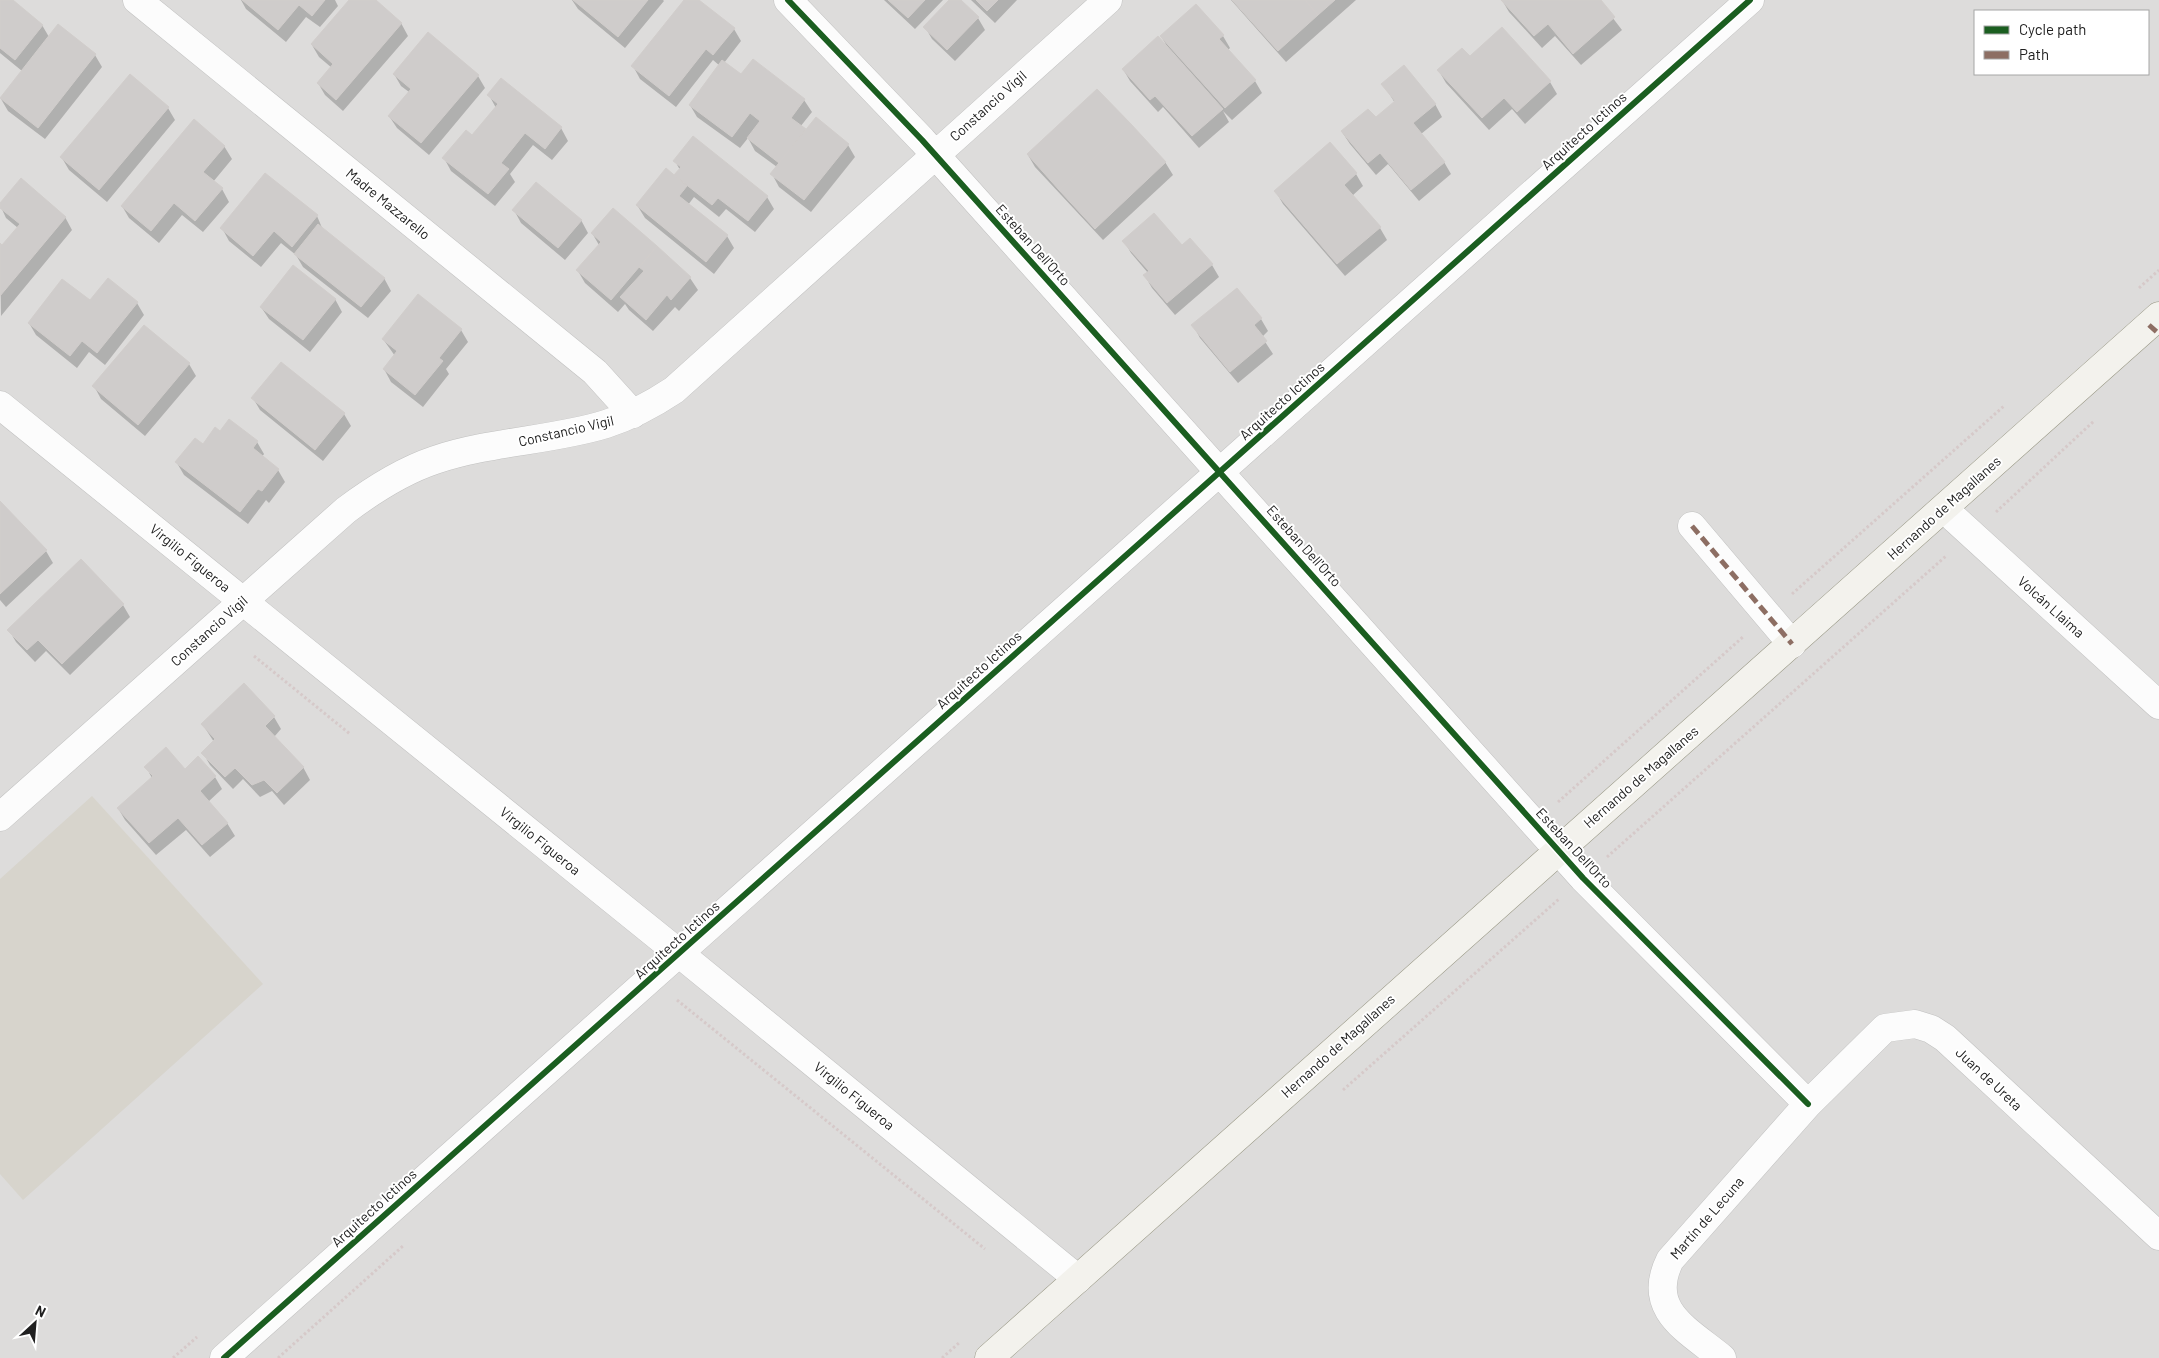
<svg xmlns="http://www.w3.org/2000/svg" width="2159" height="1358" font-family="Barlow,sans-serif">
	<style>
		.residential { fill: #dddcdb; fill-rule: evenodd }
		.construction { fill: #d7d4cc }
		.shadow { fill: #0003 }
		.building { fill: #cfcccb; stroke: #d1cdcb }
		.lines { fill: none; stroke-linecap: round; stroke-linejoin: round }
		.minor-casing { stroke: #c1c1c0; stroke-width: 29 }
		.secondary-casing { stroke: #979683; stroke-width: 29 }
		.path { stroke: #d6c9c9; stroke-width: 3; stroke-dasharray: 2.5 2.5; stroke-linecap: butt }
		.minor { stroke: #fcfcfc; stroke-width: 28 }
		.secondary { stroke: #f3f2ed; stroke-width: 28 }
		.quiet { stroke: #8d6e63; stroke-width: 5; stroke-dasharray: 10 5; stroke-linecap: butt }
		.cycleway-casing { stroke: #fff; stroke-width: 9 }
		.cycleway { stroke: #1b5e20; stroke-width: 6 }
		.labels { text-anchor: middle; stroke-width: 4; stroke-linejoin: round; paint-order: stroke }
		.street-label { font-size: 14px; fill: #202020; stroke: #fff }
	</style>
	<rect width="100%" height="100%" fill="#eeecea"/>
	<!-- residential -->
	<path class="residential" d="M0,0H2159V1358H0ZM1975,11H2148V74H1975Z"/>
	<!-- construction -->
	<path class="construction" d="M92,796L263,984L23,1200L0,1174V879Z"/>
	<!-- shadow -->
	<path class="shadow" d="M0,0H11L42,25L49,37L95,55L102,67L45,139L8,111L1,99L22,71L0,53Z
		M241,0H335L338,6L320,27L306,17L286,42L246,9Z
		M351,0H374L401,23L408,36L343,111L325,95L318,83L332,68L319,57L312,45Z
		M572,0H663L664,1L625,48L578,9Z
		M686,0H697L734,29L741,41L724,63L742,76L804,100L812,112L800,127L806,131L848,145L855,157L811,212L779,187L772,174L777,167L755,151L748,138L740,148L697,117L690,105L720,66L713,60L676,107L640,79L633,66Z
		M884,0H943L915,29Z
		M951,0H959L978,18L985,30L955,61L932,39L925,27Z
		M971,0H1017L995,23Z
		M1231,0H1356L1286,62Z
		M1502,0H1599L1622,30L1581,65L1555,36L1542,48L1509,12Z
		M1196,5L1223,36L1230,48L1228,50L1255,81L1262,93L1232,120L1223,111L1229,122L1199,148L1163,107L1158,112L1130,81L1123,69L1168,48L1161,36Z
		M1470,58L1550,82L1557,94L1525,124L1512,109L1489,130L1446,83L1439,71Z
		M394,74L478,76L485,88L429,155L397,128L389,116L409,92L401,86Z
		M501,80L561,128L568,141L552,160L533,145L510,174L515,182L495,206L451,171L444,158L472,137L496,108L489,95Z
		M1383,84L1435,104L1442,117L1421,134L1444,162L1451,174L1419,201L1388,164L1376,175L1350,144L1342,132L1376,119L1395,103Z
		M168,108L175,120L107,202L69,170L62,158Z
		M1330,144L1356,174L1363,186L1352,196L1380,228L1387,240L1345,276L1283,204L1276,192Z
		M224,146L232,159L213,182L222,189L229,202L203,232L182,215L159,243L129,218L122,206Z
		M1028,155L1165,162L1173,175L1103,240L1035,167Z
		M675,161L767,197L774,209L755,232L726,209L719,217L694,197L688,205L727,236L734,248L714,274L645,218L637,205L675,177L680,170Z
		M0,205L65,217L72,230L1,316L0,245L2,247L18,228L6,218Z
		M514,210L581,220L588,233L565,260L521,223Z
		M613,210L690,278L698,290L679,311L675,307L653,331L629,310L625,304L618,312L585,283L578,271L599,245L592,233Z
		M317,216L323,230L384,278L391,291L368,318L303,267L296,255L281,243L261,267L229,241L222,228Z
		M1190,240L1212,265L1219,277L1175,315L1152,288L1145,276L1148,273L1131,253L1124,241L1182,247Z
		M1236,289L1261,319L1268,331L1262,337L1273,354L1238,383L1200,338L1193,325Z
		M335,299L342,312L310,352L269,319L261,307Z
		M90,302L137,303L144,315L105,365L89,352L77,368L36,335L29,323Z
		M461,330L468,342L446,369L449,374L423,407L391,382L384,369L395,356L383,339Z
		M189,364L196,376L145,436L101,399L94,386Z
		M253,398L344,414L351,426L323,461L260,410Z
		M230,421L257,442L264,454L262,457L278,470L285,482L269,503L266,500L248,524L184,475L177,463L220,433Z
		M0,503L46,551L53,563L6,607L0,600Z
		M81,561L123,605L130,617L70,675L46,651L35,662L16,642L9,630Z
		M244,685L274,717L281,729L274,737L303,767L310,780L284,805L272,791L260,797L243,779L233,789L210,765L203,753L214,742L203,725Z
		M146,767L185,770L215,777L222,789L208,802L227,823L235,836L210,857L186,830L156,855L125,820L118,808L152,778Z"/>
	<!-- building -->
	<path class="building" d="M0,0H13L43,25L15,60L0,48Z
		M242,0H325L312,16L299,5L278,30Z
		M349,0H376L402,23L336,100L317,83L333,64L311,44Z
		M573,0H648L618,37Z
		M684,0H699L735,28L713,55L706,49L669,96L631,66Z
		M888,0H925L908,18Z
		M949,0H961L979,17L947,50L923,27Z
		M976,0H998L987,11Z
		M1232,0H1305L1318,15L1278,51Z
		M1305,0H1335L1318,15Z
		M1501,0H1601L1615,17L1573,54L1548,24L1534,36Z
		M1196,4L1224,35L1219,39L1256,80L1225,108L1160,36Z
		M58,24L96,54L38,128L0,98Z
		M1502,27L1551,81L1517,112L1504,98L1482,118L1437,70L1462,48L1470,56Z
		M428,32L479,75L421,143L388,116L411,89L393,74Z
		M1158,36L1223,109L1192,136L1155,96L1150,100L1122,69Z
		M753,59L805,99L791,118L806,129L779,163L747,138L760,121L750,113L732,137L689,105L722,60L741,74Z
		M1404,65L1436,104L1413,123L1445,162L1411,190L1380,153L1368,163L1341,131L1368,109L1376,117L1395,101L1381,84Z
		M130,74L169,107L99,190L60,157Z
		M501,78L562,127L545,149L525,133L501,163L509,169L488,194L442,158L466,130L472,135L498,104L487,95Z
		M1097,89L1131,124L1059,190L1027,154Z
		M816,117L849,144L804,200L770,174Z
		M194,119L225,146L203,172L223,188L195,221L174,203L151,231L121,206Z
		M1131,124L1166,162L1095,229L1059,190Z
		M693,136L768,196L748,221L718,198L712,205L674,175L681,167L673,161Z
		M1330,142L1357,173L1344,185L1381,227L1337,264L1274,191Z
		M666,168L687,186L679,196L728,235L706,262L636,205Z
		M265,173L318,215L292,247L274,231L253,256L220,228Z
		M21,178L66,217L0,296V243L2,245L20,224L0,208V203Z
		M536,182L582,220L558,248L512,210Z
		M613,208L657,246L611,300L576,270L601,242L591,233Z
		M1154,213L1182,245L1190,238L1213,264L1167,303L1143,275L1149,271L1122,241Z
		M318,224L385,278L361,307L294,254Z
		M657,246L691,277L671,300L667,295L646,320L620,297L644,271L639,267Z
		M293,265L336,299L303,340L260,307Z
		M108,278L138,302L97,353L82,341L70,356L28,323L62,279L90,300Z
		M1237,288L1262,318L1254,325L1267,341L1230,372L1191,325Z
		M418,294L462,329L439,358L443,361L415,395L383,369L397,351L382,339Z
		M144,325L190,363L138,425L92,386Z
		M281,362L345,413L315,450L251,398Z
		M229,419L258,441L253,448L279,469L262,491L258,489L240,512L175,462L195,438L203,444L215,427L220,431Z
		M0,501L47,550L0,594Z
		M81,559L124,604L62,664L38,640L27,650L7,630Z
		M244,683L275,716L265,726L304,767L277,793L264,780L252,785L235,768L225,777L201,753L215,739L201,724Z
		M166,747L185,769L198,756L216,776L200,791L228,823L202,845L178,818L149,843L117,808L153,776L144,767Z"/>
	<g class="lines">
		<!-- minor casing -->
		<g class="minor-casing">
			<path id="minor" d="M137,0L595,372L633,414
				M788,0L922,140L1583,878L1808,1104
				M0,405L680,954L1078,1279
				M1944,509L2159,705
				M1692,526L1792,644
				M0,817L346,510C374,489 402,471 435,460C491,441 551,441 606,424C631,416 653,404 674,390L1108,0
				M224,1358L1750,0
				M1722,1358C1688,1330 1645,1310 1670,1260L1808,1104L1885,1028L1915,1024L1931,1029L1945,1038L2159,1236"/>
		</g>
		<!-- secondary casing -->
		<g class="secondary-casing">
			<path id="secondary" d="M989,1358L2159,316"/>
		</g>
		<!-- path -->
		<path class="path" d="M2139,288L2159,270
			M1996,512L2094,421
			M1792,594L2004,406
			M254,656L350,734
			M1558,802L1744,636
			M1607,857L1946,556
			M677,1000L985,1249
			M1343,1090L1559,899
			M173,1358L197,1337
			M278,1358L403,1246
			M942,1358L960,1342"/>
		<!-- minor -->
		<use href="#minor" class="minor"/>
		<!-- secondary -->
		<use href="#secondary" class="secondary"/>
		<!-- quiet -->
		<path class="quiet" d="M2149,325L2159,334
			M1692,526L1792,644"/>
		<!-- cycleway casing -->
		<g class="cycleway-casing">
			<path id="cycleway" d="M788,0L922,140L1583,878L1808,1104
				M224,1358L1750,0"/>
		</g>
		<!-- cycleway -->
		<use href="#cycleway" class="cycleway"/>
	</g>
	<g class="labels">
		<!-- street labels -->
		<g class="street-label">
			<text transform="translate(988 106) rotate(-42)" y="5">Constancio Vigil</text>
			<text transform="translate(1584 131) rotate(-42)" y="5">Arquitecto Ictinos</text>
			<text transform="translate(388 204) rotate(39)" y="5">Madre Mazzarello</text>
			<text transform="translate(1033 245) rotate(48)" y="5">Esteban Dell'Orto</text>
			<text transform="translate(1282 401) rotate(-42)" y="5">Arquitecto Ictinos</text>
			<text transform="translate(566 431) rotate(-13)" y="5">Constancio Vigil</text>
			<text transform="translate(1944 508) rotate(-42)" y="5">Hernando de Magallanes</text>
			<text transform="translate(1304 546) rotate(48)" y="5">Esteban Dell'Orto</text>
			<text transform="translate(190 558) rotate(39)" y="5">Virgilio Figueroa</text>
			<text transform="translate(2051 607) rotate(42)" y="5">Volcán Llaima</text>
			<text transform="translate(209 631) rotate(-42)" y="5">Constancio Vigil</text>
			<text transform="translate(979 670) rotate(-42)" y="5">Arquitecto Ictinos</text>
			<text transform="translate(1641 777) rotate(-41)" y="5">Hernando de Magallanes</text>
			<text transform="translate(540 841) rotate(39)" y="5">Virgilio Figueroa</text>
			<text transform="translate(1574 848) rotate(47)" y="5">Esteban Dell'Orto</text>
			<text transform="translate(677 940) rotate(-42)" y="5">Arquitecto Ictinos</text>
			<text transform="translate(1338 1046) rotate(-42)" y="5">Hernando de Magallanes</text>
			<text transform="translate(1989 1079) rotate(43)" y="5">Juan de Ureta</text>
			<text transform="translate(854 1096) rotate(39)" y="5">Virgilio Figueroa</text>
			<text transform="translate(374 1208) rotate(-42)" y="5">Arquitecto Ictinos</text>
			<text transform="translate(1707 1218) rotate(-49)" y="5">Martín de Lecuna</text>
		</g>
	</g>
	<!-- legend -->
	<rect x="1974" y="10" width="175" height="65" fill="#ffffff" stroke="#a6a6a6"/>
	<rect x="1984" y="26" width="25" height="8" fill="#1b5e20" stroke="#a6a6a6"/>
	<text x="2019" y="35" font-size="15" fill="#202020">Cycle path</text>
	<rect x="1984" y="51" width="25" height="8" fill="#8d6e63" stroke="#a6a6a6"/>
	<text x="2019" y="60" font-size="15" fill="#202020">Path</text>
	<!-- north arrow -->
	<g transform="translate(35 1323) rotate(26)" stroke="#ffffff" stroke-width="4" paint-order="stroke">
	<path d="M0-4L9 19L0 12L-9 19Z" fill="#202020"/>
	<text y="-8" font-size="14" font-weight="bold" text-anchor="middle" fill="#202020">N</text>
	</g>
</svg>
